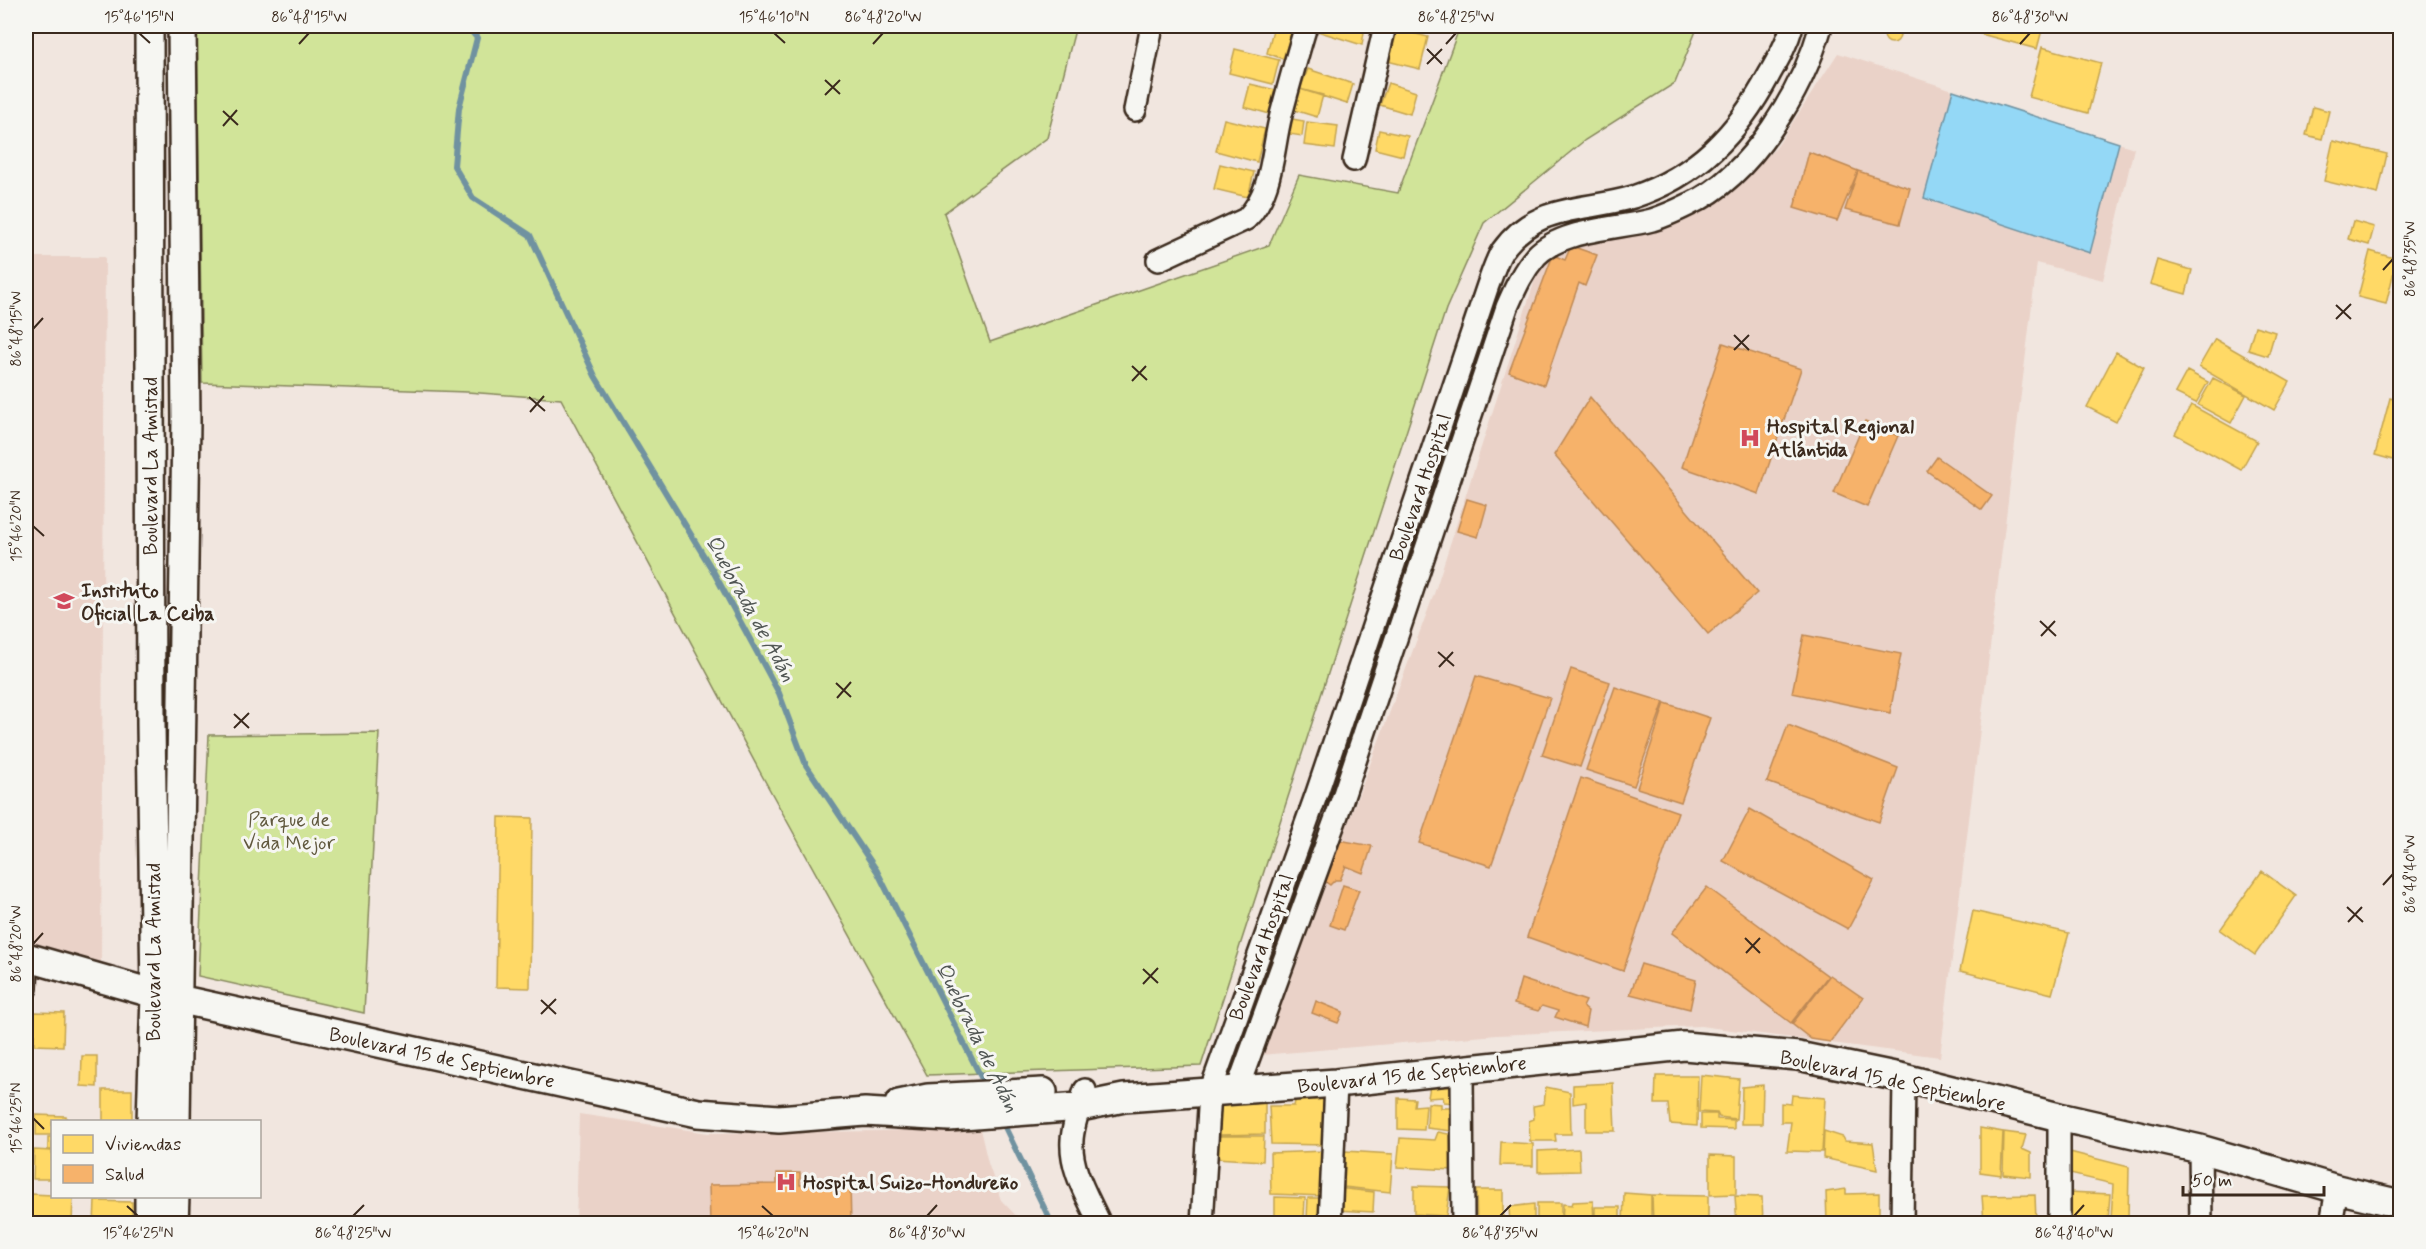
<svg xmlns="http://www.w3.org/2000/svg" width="2426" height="1249" font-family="Mynerve,sans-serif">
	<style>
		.built { fill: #ead2c8 }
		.green { fill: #d1e499; stroke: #86875c; stroke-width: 1.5 }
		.water { fill: #94d8f6; stroke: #7092a0; stroke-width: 1.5 }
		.homes { fill: #ffd966; stroke: #c4a450; stroke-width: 1.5 }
		.health { fill: #f6b26b; stroke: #be8954; stroke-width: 1.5 }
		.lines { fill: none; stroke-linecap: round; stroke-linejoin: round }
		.stream { stroke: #7092a0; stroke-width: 6 }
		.minor-casing { stroke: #3b2a1e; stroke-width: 26 }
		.tertiary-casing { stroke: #3b2a1e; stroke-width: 32 }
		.minor { stroke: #f6f6f2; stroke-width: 21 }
		.tertiary { stroke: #f6f6f2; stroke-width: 27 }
		.ticks { fill: none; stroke: #3b2a1e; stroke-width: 2 }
		.labels { text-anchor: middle; stroke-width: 6; stroke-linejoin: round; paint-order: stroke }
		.poi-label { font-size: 20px; font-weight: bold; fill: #3b2a1e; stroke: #f6f6f2; text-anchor: start }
		.street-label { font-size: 20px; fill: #3b2a1e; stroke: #f6f6f2 }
		.park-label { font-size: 20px; fill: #60583d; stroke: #f6f6f2 }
		.water-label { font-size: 21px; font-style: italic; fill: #515654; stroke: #f6f6f2 }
		.neatline { fill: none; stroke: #3b2a1e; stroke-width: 2 }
		.ticks-label { font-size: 15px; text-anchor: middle; fill: #3b2a1e }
	</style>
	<rect width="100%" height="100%" fill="#f1e6df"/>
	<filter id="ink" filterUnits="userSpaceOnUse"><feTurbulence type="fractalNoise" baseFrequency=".0167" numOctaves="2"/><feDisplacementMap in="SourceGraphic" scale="12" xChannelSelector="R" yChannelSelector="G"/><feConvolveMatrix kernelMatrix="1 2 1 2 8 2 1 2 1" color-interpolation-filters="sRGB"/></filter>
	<g filter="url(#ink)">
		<!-- built -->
		<path class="built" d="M1838,53L2134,148L2103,280L2037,263L1940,1057L1700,1026L1497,1035L1261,1055L1434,594L1534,283L1545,257L1572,244L1731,188L1776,148Z
			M26,257H105L101,965L26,946Z
			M579,1114L708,1133L885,1131L979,1125L988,1163L1001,1200L1023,1223L576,1224Z"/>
		<!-- green -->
		<path class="green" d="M197,26H1076L1047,138L944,213L990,342L1269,245L1299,175L1398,193L1460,26H1698L1675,83L1585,140L1484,223L1446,309L1201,1066L927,1075L760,772L561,399L467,392L202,383Z
			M379,733L364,1013L198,976L209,735Z"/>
		<!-- water -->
		<path class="water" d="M1953,90L2119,143L2090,253L1924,198Z"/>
		<!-- homes -->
		<path class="homes" d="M1274,26L1292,31L1283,59L1267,53Z
			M1318,26H1355L1354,28L1364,32L1362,45L1317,31Z
			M1951,26H2043L2037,49Z
			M1884 35a8 8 0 1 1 16 0a8 8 0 1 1-16 0Z
			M1393,28L1428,37L1420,69L1387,61Z
			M2042,47L2101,63L2088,113L2029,97Z
			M1235,49L1279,60L1273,84L1229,73Z
			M1308,69L1353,84L1347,104L1300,89Z
			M1388,83L1416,92L1410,114L1380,105Z
			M1250,84L1276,90L1270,114L1244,107Z
			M1300,89L1323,95L1317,117L1294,110Z
			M2313,107L2329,111L2322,139L2306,135Z
			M1224,119L1265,129L1257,162L1216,151Z
			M1292,119L1304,121L1302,136L1289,134Z
			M1307,122L1338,126L1335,149L1304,145Z
			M1379,130L1408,136L1403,156L1375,149Z
			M2333,141L2387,154L2378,194L2324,181Z
			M1220,164L1254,172L1248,197L1214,189Z
			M2353,221L2374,227L2369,245L2348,239Z
			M2370,251L2397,259L2386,304L2358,297Z
			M2157,260L2192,270L2186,294L2150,284Z
			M2255,326L2275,332L2268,356L2248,350Z
			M2215,339L2290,382L2274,410L2199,367Z
			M2116,352L2144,368L2116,422L2087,407Z
			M2187,371L2208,382L2196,403L2175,393Z
			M2213,378L2246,395L2231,423L2198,405Z
			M2390,398L2400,401V462L2375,455Z
			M2191,405L2257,441L2241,470L2175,434Z
			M499,817L532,818L530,988L496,987Z
			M2262,871L2296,896L2255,955L2220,930Z
			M1973,911L2069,933L2052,994L1960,971Z
			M35,1012L64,1013L63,1046L34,1045Z
			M82,1056H97V1087L81,1086Z
			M1701,1075L1739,1079L1736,1119L1719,1117L1717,1113L1699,1112Z
			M1656,1076H1698L1697,1126L1670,1124L1668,1104H1655Z
			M1613,1083L1615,1131H1586V1102L1573,1104V1085Z
			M1763,1085L1762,1124H1741L1742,1087Z
			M1430,1086L1454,1087L1455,1103L1444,1102L1443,1097L1428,1098Z
			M1546,1087L1570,1092L1571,1134H1555L1556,1141H1530L1529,1121L1534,1119L1533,1106L1544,1104Z
			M103,1090H132V1122H103Z
			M1792,1095L1825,1098L1822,1152L1787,1151L1791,1122H1781V1103L1791,1104Z
			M1330,1096L1327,1145L1271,1144L1269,1106H1294L1296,1097Z
			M1265,1097V1134L1217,1135L1215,1102Z
			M1398,1098L1415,1099L1414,1106L1426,1105L1424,1130L1398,1129Z
			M1428,1103L1441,1104V1108H1453L1452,1131L1427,1128Z
			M1701,1114H1717V1119L1734,1120V1129L1701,1128Z
			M36,1115L66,1116V1122H52V1135H36Z
			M1980,1128L2003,1132L2001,1175L1980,1172Z
			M1824,1131L1843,1137L1845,1141L1873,1143L1877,1170L1823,1158Z
			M1438,1132L1454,1135L1453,1170L1397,1167L1400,1138L1435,1140Z
			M2004,1132L2026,1135L2022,1149L2031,1153V1177L2003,1174Z
			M1216,1136H1264L1263,1161L1216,1158Z
			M48,1137H52V1150H48Z
			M1501,1142L1533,1144V1166L1500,1165Z
			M1579,1149L1580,1171L1538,1172V1151Z
			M34,1150L52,1151V1179H33Z
			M1326,1151L1324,1196L1271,1194L1270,1153Z
			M1345,1151L1393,1154L1390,1192L1344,1187Z
			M2070,1152L2129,1167L2128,1220L2111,1221L2113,1184L2070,1174Z
			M1710,1155L1736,1156V1194L1710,1195Z
			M1414,1186L1450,1187L1446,1216L1414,1214Z
			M1337,1188L1374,1192L1373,1212L1335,1210Z
			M1846,1189V1194L1879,1193V1224H1827L1826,1192Z
			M1476,1190H1503V1224H1477Z
			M2069,1192L2110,1194L2108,1221L2071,1220Z
			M1624,1193L1651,1195V1224H1623Z
			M31,1194L73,1196L72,1224H31Z
			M1652,1195L1708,1196V1224H1653Z
			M2035,1195L2036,1221L1984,1222L1982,1196Z
			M1735,1196L1762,1197L1763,1224H1737Z
			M1275,1197L1305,1198L1304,1217L1275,1216Z
			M1308,1198H1324V1219L1307,1218Z
			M95,1201L132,1202V1224H94Z
			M1593,1201L1594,1224H1562L1563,1204L1572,1205L1573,1202Z
			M1537,1203H1561V1224H1537Z
			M1534,1204V1224H1510L1509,1207Z
			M1595,1207H1620V1224H1595Z
			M1419,1217L1446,1218L1445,1224H1418Z
			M1278,1219L1319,1221L1318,1224H1278Z"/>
		<!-- health -->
		<path class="health" d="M1809,152L1858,171L1837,221L1794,208Z
			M1858,171L1910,188L1900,224L1845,210Z
			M1571,246L1597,255L1585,286L1579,283L1544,385L1509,372L1553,255L1565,260Z
			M1723,343L1801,369L1759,494L1682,467Z
			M1590,397L1757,593L1708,634L1554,455Z
			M1865,421L1898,436L1867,507L1834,493Z
			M1937,457L1992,496L1982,510L1927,471Z
			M1467,499L1487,505L1478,537L1457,531Z
			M1804,635L1901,654L1890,713L1792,693Z
			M1571,669L1610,682L1580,767L1542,755Z
			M1476,676L1550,698L1491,866L1419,843Z
			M1615,687L1664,702L1634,786L1586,770Z
			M1665,703L1710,718L1681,802L1637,788Z
			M1788,725L1898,768L1879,822L1767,782Z
			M1581,778L1678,812L1623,971L1527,937Z
			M1750,809L1874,880L1848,929L1723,861Z
			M1339,840L1372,846L1363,873L1346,866L1340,880H1335L1330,885L1323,880Z
			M1343,885L1359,890L1344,930L1330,925Z
			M1707,887L1828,976L1791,1023L1672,933Z
			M1641,964L1696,980L1690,1009L1630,994Z
			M1830,975L1863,998L1830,1042L1811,1039L1792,1024Z
			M1521,979L1586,1001L1583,1007L1588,1011L1585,1027L1555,1017L1558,1011L1542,1006L1538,1011L1514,1004Z
			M1316,1001L1343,1012L1338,1023L1312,1013Z
			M777,1173H800V1185L850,1184L851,1224H814V1218H800V1224H710L709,1185L777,1184Z"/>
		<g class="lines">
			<!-- stream -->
			<path class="stream" d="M467,26L477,38L459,108L454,166L473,198L530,235L595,376L713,571L779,693L806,765L877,871L986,1087
				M1002,1121L1052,1224"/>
			<!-- minor casing -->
			<g class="minor-casing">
				<path id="minor" d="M1135,110L1152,26
					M1354,160L1385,26
					M1158,260L1246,219C1273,193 1272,150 1281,115C1289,85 1297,55 1306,26
					M26,988L27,957
					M1462,1069L1463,1224
					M1085,1090C1080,1106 1073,1123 1072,1140C1070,1170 1088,1197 1100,1224
					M1237,1090L1337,815L1507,307C1515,289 1522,272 1536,256C1562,229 1617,229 1652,220C1665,216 1678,210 1690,204C1752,176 1803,89 1821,26
					M2059,1117V1224
					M2200,1149L2201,1224
					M1202,1224L1210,1092L1317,793L1488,285C1492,274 1496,261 1502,251C1536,203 1583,212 1633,197C1697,176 1738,133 1769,75C1778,59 1787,44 1792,26
					M1330,1224L1336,1083
					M1902,1224L1904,1078
					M2331,1224L2337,1189"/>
			</g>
			<!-- tertiary casing -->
			<g class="tertiary-casing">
				<path id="tertiary" d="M149,26L151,724L155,994L151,1122
					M26,957L155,994L698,1113L779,1119L865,1112L949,1117L1080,1107L1124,1098L1336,1083L1684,1046L1798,1056L1904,1078L2059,1117L2200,1149L2337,1189L2400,1204
					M899,1104L928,1098L1043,1092
					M176,1122L186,421L182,26
					M149,1224V1196
					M174,1224L175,1196"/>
			</g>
			<!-- minor -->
			<use href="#minor" class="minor"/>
			<!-- tertiary -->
			<use href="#tertiary" class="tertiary"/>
		</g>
	</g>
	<!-- ticks -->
	<path class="ticks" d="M139,33L150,43M774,33L785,43M299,44L309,33M873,44L883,33M1446,44L1456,33M2020,44L2030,33M1427,49L1442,64M1427,64L1442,49M825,80L840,94M825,95L840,80M223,111L238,125M223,126L237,110M2383,270L2393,259M2336,305L2351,319M2336,319L2351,304M33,329L43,318M1734,335L1749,350M1734,350L1749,335M1132,366L1147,380M1132,381L1146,366M529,397L545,411M530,412L544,396M33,526L44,536M2040,621L2056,636M2041,636L2055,621M1438,652L1454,666M1439,667L1453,652M836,683L851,697M837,698L851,682M234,714L249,728M234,728L249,713M2383,885L2393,874M2347,907L2363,922M2348,922L2362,907M1745,938L1760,953M33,944L43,933M1746,953L1760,938M1143,969L1158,983M1143,984L1158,968M541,1000L556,1014M541,1014L556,999M33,1118L44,1129M127,1206L138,1216M762,1206L773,1216M353,1216L364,1205M927,1216L937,1205M1500,1216L1511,1205M2074,1216L2084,1205"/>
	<!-- icons -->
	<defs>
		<g id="hospital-bare" transform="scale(1.62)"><path d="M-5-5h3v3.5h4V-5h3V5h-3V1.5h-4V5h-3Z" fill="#d1495b" stroke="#f6f6f2" stroke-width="2.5" paint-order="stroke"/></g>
		<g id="school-bare" transform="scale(1.62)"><path d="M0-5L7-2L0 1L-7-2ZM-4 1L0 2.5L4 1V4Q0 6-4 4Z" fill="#d1495b" stroke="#f6f6f2" stroke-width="2.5" paint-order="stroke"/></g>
	</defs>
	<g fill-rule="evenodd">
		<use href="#hospital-bare" x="1750" y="438"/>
		<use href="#school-bare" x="64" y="601"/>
		<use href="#hospital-bare" x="786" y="1182"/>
	</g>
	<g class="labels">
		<!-- poi labels -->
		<g class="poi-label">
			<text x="1767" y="433">Hospital Regional<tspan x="1767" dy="23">Atlántida</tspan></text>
			<text x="81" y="597">Instituto<tspan x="81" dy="23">Oficial La Ceiba</tspan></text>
			<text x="803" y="1189">Hospital Suizo-Hondureño</text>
		</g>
		<!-- street labels -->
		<g class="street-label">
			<text transform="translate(150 466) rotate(-90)" y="7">Boulevard La Amistad</text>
			<text transform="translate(1420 487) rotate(-71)" y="7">Boulevard Hospital</text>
			<text transform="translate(1261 947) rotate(-70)" y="7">Boulevard Hospital</text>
			<text transform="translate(153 952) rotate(-90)" y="7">Boulevard La Amistad</text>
			<text transform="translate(442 1057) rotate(12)" y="7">Boulevard 15 de Septiembre</text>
			<text transform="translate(1412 1074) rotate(-6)" y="7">Boulevard 15 de Septiembre</text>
			<text transform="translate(1893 1080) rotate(12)" y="7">Boulevard 15 de Septiembre</text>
		</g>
		<!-- park labels -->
		<g class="park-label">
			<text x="289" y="826">Parque de<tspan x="289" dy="23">Vida Mejor</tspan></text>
		</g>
		<!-- water labels -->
		<g class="water-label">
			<text transform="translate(751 608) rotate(61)" y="7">Quebrada de Adán</text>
			<text transform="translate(978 1037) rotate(64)" y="7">Quebrada de Adán</text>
		</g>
	</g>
	<!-- margin -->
	<rect width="2426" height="1249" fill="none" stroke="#f6f6f2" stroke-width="66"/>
	<!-- legend -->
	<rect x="51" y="1120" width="210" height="78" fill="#f6f6f2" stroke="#aba49d" stroke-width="1.5"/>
	<rect x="63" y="1135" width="30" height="18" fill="#ffd966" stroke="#aba49d" stroke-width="1.5"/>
	<text x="105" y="1150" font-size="18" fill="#3b2a1e">Viviendas</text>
	<rect x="63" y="1165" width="30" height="18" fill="#f6b26b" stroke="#aba49d" stroke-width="1.5"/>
	<text x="105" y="1180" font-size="18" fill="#3b2a1e">Salud</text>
	<!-- scale -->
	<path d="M2183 1186v9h141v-9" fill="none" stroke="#3b2a1e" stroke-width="3"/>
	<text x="2192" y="1186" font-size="18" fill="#3b2a1e" stroke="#f6f6f2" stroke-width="4.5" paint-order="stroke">50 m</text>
	<rect x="33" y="33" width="2360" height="1183" class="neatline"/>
	<g class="ticks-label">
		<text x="139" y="22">15°46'15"N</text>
		<text x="309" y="22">86°48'15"W</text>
		<text x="774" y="22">15°46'10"N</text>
		<text x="883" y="22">86°48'20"W</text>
		<text x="1456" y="22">86°48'25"W</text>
		<text x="2030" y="22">86°48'30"W</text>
		<text transform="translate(2410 259) rotate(-90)" y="5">86°48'35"W</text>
		<text transform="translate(16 329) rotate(-90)" y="5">86°48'15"W</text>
		<text transform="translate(16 526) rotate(-90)" y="5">15°46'20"N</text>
		<text transform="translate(2410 874) rotate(-90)" y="5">86°48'40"W</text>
		<text transform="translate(16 944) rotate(-90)" y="5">86°48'20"W</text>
		<text transform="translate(16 1118) rotate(-90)" y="5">15°46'25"N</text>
		<text x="138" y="1238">15°46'25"N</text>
		<text x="353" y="1238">86°48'25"W</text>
		<text x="773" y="1238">15°46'20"N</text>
		<text x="927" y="1238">86°48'30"W</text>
		<text x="1500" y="1238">86°48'35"W</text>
		<text x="2074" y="1238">86°48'40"W</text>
	</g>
</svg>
